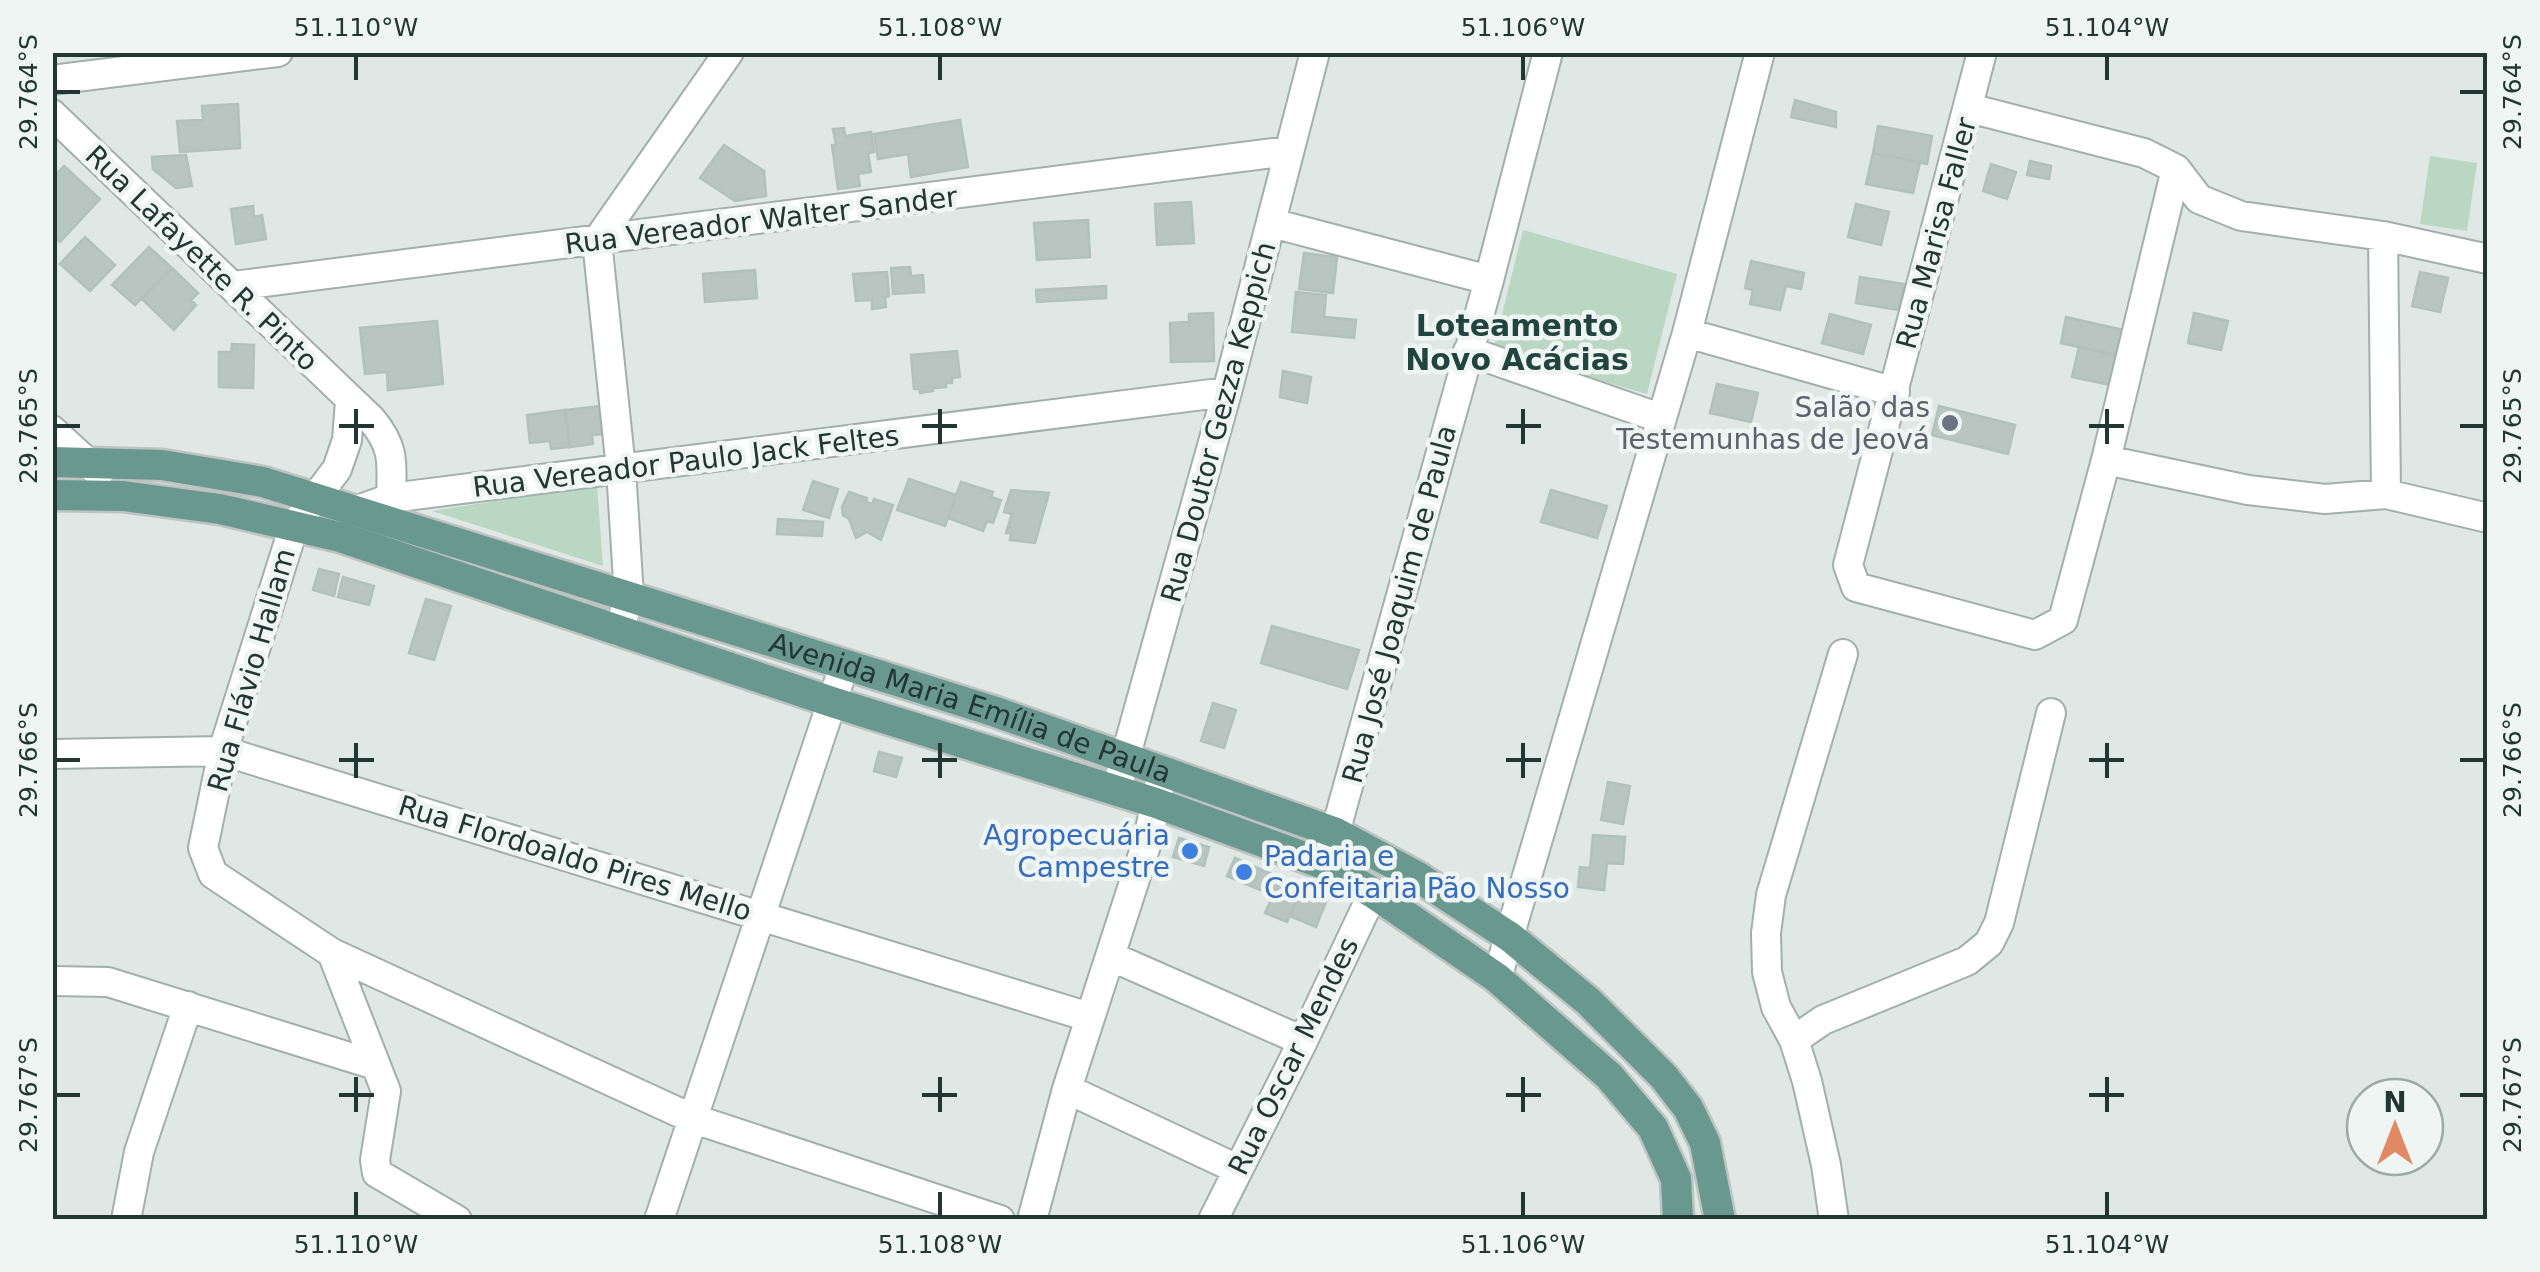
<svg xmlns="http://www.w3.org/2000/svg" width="2540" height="1272" font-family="'DejaVu Sans',sans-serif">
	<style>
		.green { fill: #bad7c3 }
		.building { fill: #b8c5c1; stroke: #b2c1bc; stroke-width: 2.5 }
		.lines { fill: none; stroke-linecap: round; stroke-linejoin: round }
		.minor-casing { stroke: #a3afac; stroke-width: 32 }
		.major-casing { stroke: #bdc3c2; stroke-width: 35 }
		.minor { stroke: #fff; stroke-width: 28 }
		.major { stroke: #69988f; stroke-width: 30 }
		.ticks { fill: none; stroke: #223632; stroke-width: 4 }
		.worship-dot { fill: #6b7280; stroke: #eff5f2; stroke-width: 4 }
		.shop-dot { fill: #3f7fe0; stroke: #eff5f2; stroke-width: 4 }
		.labels { text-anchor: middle; stroke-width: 9; stroke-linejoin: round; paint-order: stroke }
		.street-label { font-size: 28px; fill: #223632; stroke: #eff5f2 }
		.worship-label { font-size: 28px; fill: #5b616d; stroke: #eff5f2; text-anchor: end }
		.shop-label { font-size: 28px; fill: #366cbe; stroke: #eff5f2; text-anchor: end }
		.neighbourhood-label { font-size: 30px; font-weight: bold; fill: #21453e; stroke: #eff5f2 }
		.neatline { fill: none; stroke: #223632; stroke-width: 4 }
		.ticks-label { font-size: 25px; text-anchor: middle; fill: #223632 }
	</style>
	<rect width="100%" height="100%" fill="#dfe8e5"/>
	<!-- green -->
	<path class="green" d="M2430,156L2477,163L2467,231L2420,224Z
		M1523,230L1677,274L1647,394L1493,350Z
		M597,485L603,566L432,511Z"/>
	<!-- building -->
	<path class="building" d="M1795,100L1836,112V127L1791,117Z
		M238,104L240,148L180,152L177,121L203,120L202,106Z
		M960,120L968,167L911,177L908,154L878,159L874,134Z
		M1878,126L1932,136L1927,164L1873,153Z
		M844,128L845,136L871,132L874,152L868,153L871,172L858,174L860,186L838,189L832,145H836L833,129Z
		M724,145L764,171L766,196L735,201L700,178Z
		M1873,153L1920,162L1913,193L1866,184Z
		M186,155L192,186L176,188L153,169L152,157Z
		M2030,161L2051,166L2049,179L2027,175Z
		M1991,164L2016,172L2007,199L1983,191Z
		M64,166L100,199L60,242L52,234V179Z
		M1191,202L1194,243L1157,245L1155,204Z
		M1856,204L1889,212L1881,245L1848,237Z
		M253,206L254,217L262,215L266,239L236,244L231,209Z
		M1088,220L1090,257L1037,260L1034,223Z
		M85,237L115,265L90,291L60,264Z
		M149,247L172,268L135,305L112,285Z
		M1304,253L1337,257L1333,293L1299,289Z
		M1751,261L1804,273L1801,289L1786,286L1780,310L1750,304L1753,290L1745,288Z
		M910,267L911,276L923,275L924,292L893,294L891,268Z
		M172,268L198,293L191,300L196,305L174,330L142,299Z
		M755,270L757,298L705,302L703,274Z
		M887,272L889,296L885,297L886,307L872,309V300L856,301L853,274Z
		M2420,272L2448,278L2440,312L2412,306Z
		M1860,277L1904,284L1899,310L1856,303Z
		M1106,286V298L1037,302L1036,290Z
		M1296,292L1326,295L1324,317L1356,320L1354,338L1292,332Z
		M1213,313L1214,361L1171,362L1170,323L1189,322V314Z
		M2194,313L2228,321L2221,350L2188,343Z
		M1830,314L1871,325L1863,354L1822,343Z
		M2066,317L2132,332L2126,358L2061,343Z
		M437,321L443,384L388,390L387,372L365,374L360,328Z
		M232,344L254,345L253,388L219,387V352H231Z
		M2079,347L2122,356L2115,386L2072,377Z
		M957,351L960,377L952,378V383H946V387L933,388V391L920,393L919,389H914L911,355Z
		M1283,371L1311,377L1307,403L1280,397Z
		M1717,384L1758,393L1751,422L1710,413Z
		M602,406L605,434L592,435L593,444L570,447L565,410Z
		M1939,406L2015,425L2008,454L1932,435Z
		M565,410L570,447L551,449L550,441L530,443L527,415Z
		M909,479L956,495L945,526L897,510Z
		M813,481L838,489L829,518L803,510Z
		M961,482L993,492L991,497L1001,500L993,523L987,521L983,531L948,518Z
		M1011,490L1049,493L1035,543L1010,540L1011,533H1006L1012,514L1004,512Z
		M1551,490L1607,506L1597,538L1541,522Z
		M849,492L867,498L866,502L872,504L874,499L893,505L881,540L867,532L856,538L849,519L843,515L842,507Z
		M778,519L823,522L822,536L777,534Z
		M319,569L339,574L334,596L313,590Z
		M343,577L374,586L369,605L338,597Z
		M426,599L451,606L434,660L409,653Z
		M1272,626L1359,650L1347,689L1261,663Z
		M1213,703L1236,710L1224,748L1201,741Z
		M879,752L902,758L896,777L874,771Z
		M1608,782L1630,786L1623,824L1601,820Z
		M1593,835L1625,837L1623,864L1607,863L1604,890L1578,887L1580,867L1590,868Z
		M1179,838L1209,847L1204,866L1173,857Z
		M1235,858L1260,869L1253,887L1227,876Z
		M1260,869L1281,878L1273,895L1253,887Z
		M1281,878L1302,887L1287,922L1265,913Z
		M1302,887L1328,897L1316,927L1290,916Z"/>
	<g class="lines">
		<!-- minor casing -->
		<g class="minor-casing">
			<path id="minor" d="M1982,52L1848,565L1856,587L2035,635L2063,620L2106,460L2176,169
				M52,80L278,52
				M1969,108L2144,153L2176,169L2199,199L2241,216L2383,236L2488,259
				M52,114L371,419C395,447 392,463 391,498
				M1272,223L1489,280
				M2383,236L2386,494
				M234,286L1288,151
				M1687,333L1895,392
				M1468,351L1660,418
				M350,401L347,440L337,469L294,526L223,751L203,848L213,874L332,953L386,1091L375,1160L377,1173L457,1220
				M52,430L99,473
				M2106,460L2248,490L2325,499L2386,494L2488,518
				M349,522L355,511L391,498L1227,392
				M619,632L629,597L621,469L597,241L729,52
				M52,754L223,751L1089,1017
				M1119,780L1227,392L1315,52
				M1326,865L1489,280L1548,52
				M332,953L691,1118L1000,1220
				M1110,956L1303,1041
				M1497,978L1687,333L1760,52
				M52,981L108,982L375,1065
				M1794,1040L1823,1020L1967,961L1989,943L1999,923L2051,713
				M1067,1089L1237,1169
				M126,1220L139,1152L188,1006
				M659,1220L844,666
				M1032,1220L1067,1089L1148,839L1162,773
				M1213,1220L1303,1041L1373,893
				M1834,1220L1826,1165L1807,1081L1794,1040L1776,1007L1767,972L1766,933L1771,895L1843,654"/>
		</g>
		<!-- major casing -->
		<g class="major-casing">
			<g id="major">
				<path id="s1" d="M52,462L162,465L263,482L996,712L1336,833L1418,877L1510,937L1588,1001L1664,1077L1688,1108L1705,1143L1720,1220"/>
				<path d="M52,495L123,496L220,509L340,537L832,702L1156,803L1326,865L1373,893L1497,978L1609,1076L1653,1128L1676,1179L1678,1220"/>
			</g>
		</g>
		<!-- minor -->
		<use href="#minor" class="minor"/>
		<!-- major -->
		<use href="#major" class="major"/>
	</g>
	<!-- ticks -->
	<path class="ticks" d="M356,55V80M940,55V80M1523,55V80M2107,55V80M55,92H80M2460,92H2485M356,409V444M940,409V444M1523,409V444M2107,409V444M55,426H80M339,426H374M922,426H957M1506,426H1541M2089,426H2124M2460,426H2485M356,743V778M940,743V778M1523,743V778M2107,743V778M55,760H80M339,760H374M922,760H957M1506,760H1541M2089,760H2124M2460,760H2485M356,1077V1112M940,1077V1112M1523,1077V1112M2107,1077V1112M55,1095H80M339,1095H374M922,1095H957M1506,1095H1541M2089,1095H2124M2460,1095H2485M356,1192V1217M940,1192V1217M1523,1192V1217M2107,1192V1217"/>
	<!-- markers -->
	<circle class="worship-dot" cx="1950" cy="423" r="10"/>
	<g class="shop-dot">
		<circle cx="1190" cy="851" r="10"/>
		<circle cx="1244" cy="872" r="10"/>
	</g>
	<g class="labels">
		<!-- street labels -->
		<g class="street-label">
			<text transform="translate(761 220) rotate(-7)" y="10">Rua Vereador Walter Sander</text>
			<text transform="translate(1936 233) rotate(-75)" y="10">Rua Marisa Faller</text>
			<text transform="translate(202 258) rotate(44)" y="10">Rua Lafayette R. Pinto</text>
			<text transform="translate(1218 422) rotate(-75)" y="10">Rua Doutor Gezza Keppich</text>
			<text transform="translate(686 461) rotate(-7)" y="10">Rua Vereador Paulo Jack Feltes</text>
			<text transform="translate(1399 604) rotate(-75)" y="10">Rua José Joaquim de Paula</text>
			<text transform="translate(251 670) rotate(-74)" y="10">Rua Flávio Hallam</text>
			<text dy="10" stroke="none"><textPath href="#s1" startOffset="955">Avenida Maria Emília de Paula</textPath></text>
			<text transform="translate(575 858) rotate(17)" y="10">Rua Flordoaldo Pires Mello</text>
			<text transform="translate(1293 1056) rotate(-64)" y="10">Rua Oscar Mendes</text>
		</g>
		<!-- worship labels -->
		<g class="worship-label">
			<text x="1930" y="417">Salão das<tspan x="1930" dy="32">Testemunhas de Jeová</tspan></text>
		</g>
		<!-- shop labels -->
		<g class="shop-label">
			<text x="1170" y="845">Agropecuária<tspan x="1170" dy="32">Campestre</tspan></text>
			<text x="1264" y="866" text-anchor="start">Padaria e<tspan x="1264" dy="32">Confeitaria Pão Nosso</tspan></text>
		</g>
		<!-- neighbourhood labels -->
		<g class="neighbourhood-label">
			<text x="1517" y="336">Loteamento<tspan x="1517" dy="34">Novo Acácias</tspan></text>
		</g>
	</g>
	<!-- border -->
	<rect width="2540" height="1272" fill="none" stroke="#eff5f2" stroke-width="110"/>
	<!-- north arrow -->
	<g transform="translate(2395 1127)"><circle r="48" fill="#eff5f2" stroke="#9da9a5" stroke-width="2.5"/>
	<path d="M0-8L18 38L0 25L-18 38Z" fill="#e08a65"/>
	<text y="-15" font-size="28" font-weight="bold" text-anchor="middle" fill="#223632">N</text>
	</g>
	<rect x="55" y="55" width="2430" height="1162" class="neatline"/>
	<g class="ticks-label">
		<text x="356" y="36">51.110°W</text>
		<text x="940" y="36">51.108°W</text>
		<text x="1523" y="36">51.106°W</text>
		<text x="2107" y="36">51.104°W</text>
		<text transform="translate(28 92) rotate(-90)" y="9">29.764°S</text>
		<text transform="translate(2512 92) rotate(-90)" y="9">29.764°S</text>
		<text transform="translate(28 426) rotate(-90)" y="9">29.765°S</text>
		<text transform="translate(2512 426) rotate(-90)" y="9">29.765°S</text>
		<text transform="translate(28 760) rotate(-90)" y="9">29.766°S</text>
		<text transform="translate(2512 760) rotate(-90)" y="9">29.766°S</text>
		<text transform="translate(28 1095) rotate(-90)" y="9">29.767°S</text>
		<text transform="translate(2512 1095) rotate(-90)" y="9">29.767°S</text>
		<text x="356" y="1253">51.110°W</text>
		<text x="940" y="1253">51.108°W</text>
		<text x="1523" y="1253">51.106°W</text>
		<text x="2107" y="1253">51.104°W</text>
	</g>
</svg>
